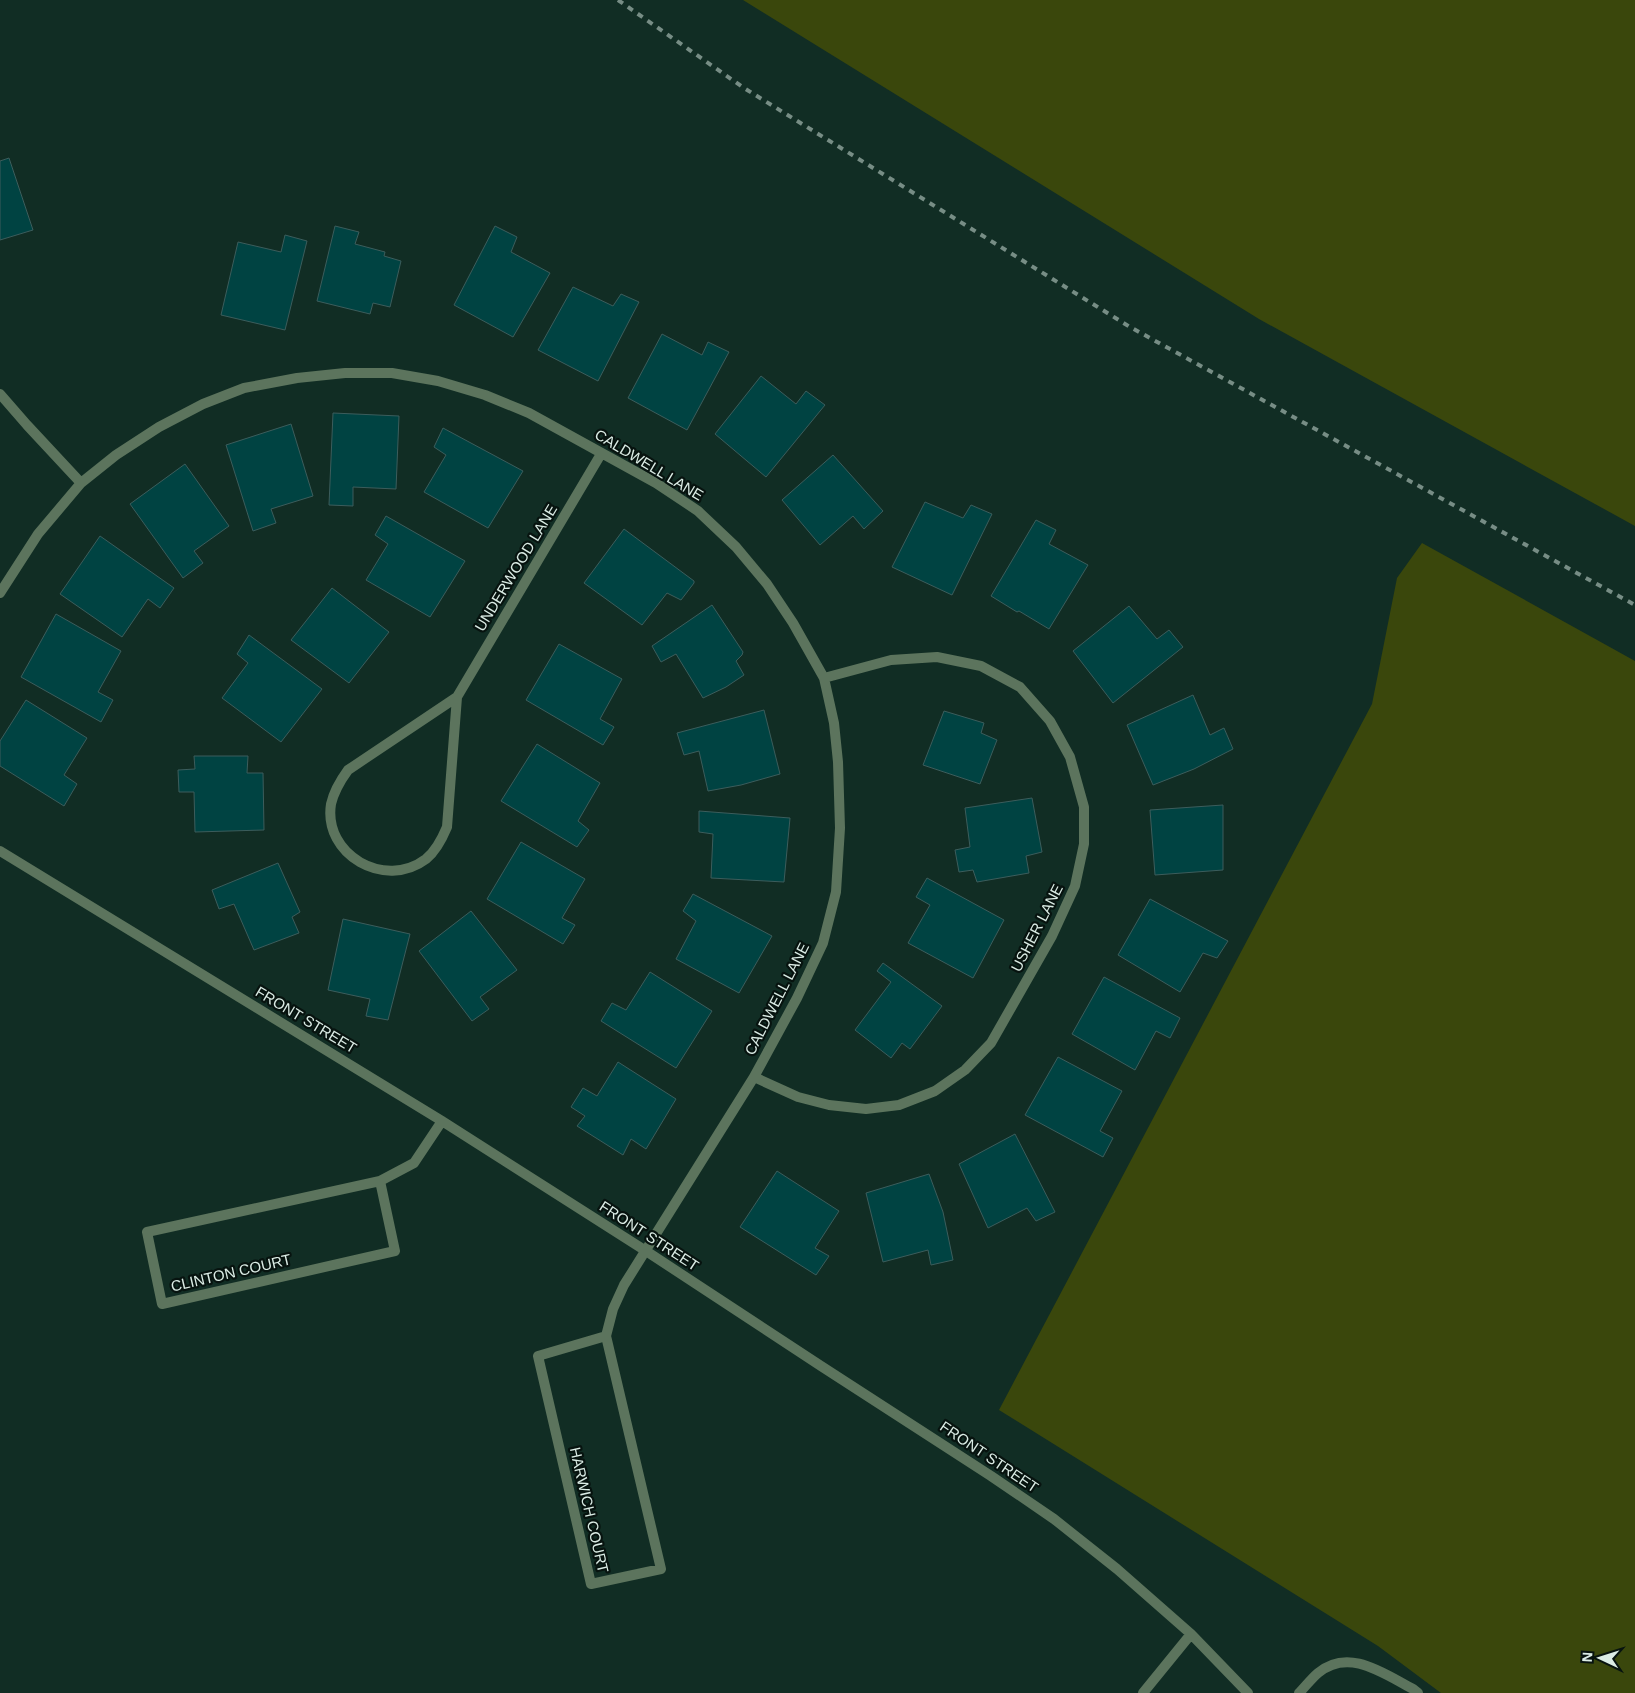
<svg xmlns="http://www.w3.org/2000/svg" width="1635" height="1693" font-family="Helvetica,sans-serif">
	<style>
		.green { fill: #3a470c }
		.building { fill: #004342; stroke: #3c5d5c }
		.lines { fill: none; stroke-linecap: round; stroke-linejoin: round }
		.lane { stroke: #5c745d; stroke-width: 10 }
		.street { stroke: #5c745d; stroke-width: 10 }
		.rail { stroke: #778d85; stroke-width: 4; stroke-dasharray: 6 6; stroke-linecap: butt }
		.labels { text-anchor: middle; stroke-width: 4.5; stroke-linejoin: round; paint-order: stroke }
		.street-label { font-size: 15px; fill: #dbece5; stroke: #07130f }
	</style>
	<rect width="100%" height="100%" fill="#112d24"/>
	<!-- green -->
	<path class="green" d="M743,0H1635V526L1259,319Z
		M1422,543L1635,661V1693H1441L1378,1646L999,1410L1372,704L1397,578Z"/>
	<!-- building -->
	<path class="building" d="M9,158L33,230L0,240V161Z
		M335,226L359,232L355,244L385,252L384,256L401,261L390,307L373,303L370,314L317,301Z
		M495,226L517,237L511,252L550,273L513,337L454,305Z
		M285,235L307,241L285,330L221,315L238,242L281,252Z
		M573,287L613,306L621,294L639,302L598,381L538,350Z
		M662,334L702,355L708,342L729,352L687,430L628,398Z
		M761,376L796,404L806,391L825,405L766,477L715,434Z
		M333,413L399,416L396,489L353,487V506L329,505Z
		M291,424L313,496L271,509L276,523L253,531L226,445Z
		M443,428L523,471L488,528L424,492L446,455L434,447Z
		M833,455L883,511L864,529L853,516L820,545L782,500Z
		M185,464L229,526L194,551L203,563L183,578L130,504Z
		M925,502L963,518L971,505L992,514L952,595L892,567Z
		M386,516L465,561L430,617L366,580L388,544L375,535Z
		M1036,520L1056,530L1049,544L1088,565L1049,629L1019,611L1017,612L991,596Z
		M624,529L694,581V583L681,600L667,593L642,625L584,583Z
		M100,536L174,588L160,608L148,599L122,637L60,594Z
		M332,588L389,632L349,683L291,640Z
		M712,605L743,652L742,655L736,661L744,675L726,687L703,698L676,654L661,662L652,646Z
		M1129,606L1157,639L1169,630L1183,647L1113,703L1073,651Z
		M56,614L121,651L98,692L113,700L101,722L21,677Z
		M249,635L322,689L281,742L222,698L248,663L237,654Z
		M559,644L622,679L600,719L614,727L603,745L526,700Z
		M1193,695L1210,735L1224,728L1233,749L1194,769L1153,785L1127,725Z
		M26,700L87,738L64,775L77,784L64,806L0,766V741Z
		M764,710L780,774L741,785L708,791L699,751L684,755L677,733Z
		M944,711L984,723L981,733L997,740L980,784L923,765Z
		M537,744L600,783L578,821L589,830L577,847L501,801Z
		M194,756H248L247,773H263L264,830L195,832L194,792H179L178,770L195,769Z
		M1032,798L1042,852L1026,856L1029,873L977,882L973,870L959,872L955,850L970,847L965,808Z
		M1223,805V870L1155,875L1150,810Z
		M699,811L790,818L784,882L711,878L713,834L699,832Z
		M521,842L585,879L562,918L575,925L563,944L487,899Z
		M278,863L300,912L292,917L299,933L254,950L234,904L219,909L212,890Z
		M927,878L1004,920L973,978L908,943L930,905L916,897Z
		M693,894L772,936L739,993L676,959L696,921L683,911Z
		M1150,899L1228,941L1217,958L1203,953L1180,992L1118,955Z
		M471,911L517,970L480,997L489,1009L472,1021L419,951Z
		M343,919L410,934L388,1020L366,1016L370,999L328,990Z
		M883,963L942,1006L910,1049L902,1043L891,1058L855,1030L891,982L877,971Z
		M650,972L712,1011L676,1068L601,1021L612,1003L626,1010Z
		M1104,977L1180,1018L1170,1038L1156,1031L1135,1070L1072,1034Z
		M1058,1057L1122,1091L1100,1131L1113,1138L1103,1157L1025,1115Z
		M618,1062L676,1099L646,1149L631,1139L623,1155L577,1126L585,1116L571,1107L583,1088L597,1096Z
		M1015,1134L1055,1212L1036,1221L1027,1208L988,1228L959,1164Z
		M777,1171L839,1211L815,1248L829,1256L816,1275L740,1227Z
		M929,1174L943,1212L953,1260L931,1265L928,1250L883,1262L866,1193Z"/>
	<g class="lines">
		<!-- lane -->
		<path class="lane" d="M1299,1693C1305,1687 1311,1679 1318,1673C1349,1647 1384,1674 1413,1689L1418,1693"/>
		<!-- street -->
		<path class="street" d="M0,394L27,425L81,483
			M0,593L38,534L81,483L116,455L159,427L203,404L244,388L297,378L345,373H392L438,381L485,395L529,413L656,483L698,511L736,547L767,584L793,623L824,678L834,723L838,762L840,828L836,892L823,943L797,998L754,1077L624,1285L613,1309L606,1336L538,1356L591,1584L661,1569L606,1336
			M457,697L447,827C442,839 436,851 426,859C385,890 323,855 331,804C334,791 340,781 348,770L457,697L601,454
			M0,851L442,1121L646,1251L821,1366L991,1476L1054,1519L1117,1569L1191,1634L1248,1693
			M754,1077L798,1097L829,1105L866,1109L899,1105L935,1091L965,1070L991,1043L1052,936L1075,886L1084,844V807L1070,757L1050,721L1020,687L981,666L937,657L891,660L824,678
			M380,1181L395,1251L162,1304L147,1232L380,1181L414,1163L442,1121
			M1143,1693L1191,1634"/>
		<!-- rail -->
		<path class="rail" d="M618,0L744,88L1130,327L1635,605"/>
	</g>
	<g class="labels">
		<!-- street labels -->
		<g class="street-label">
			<text transform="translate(649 465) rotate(31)" y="5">CALDWELL LANE</text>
			<text transform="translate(516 568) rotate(-59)" y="5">UNDERWOOD LANE</text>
			<text transform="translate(1037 928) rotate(-63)" y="5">USHER LANE</text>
			<text transform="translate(777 999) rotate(-63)" y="5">CALDWELL LANE</text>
			<text transform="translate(306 1020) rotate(31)" y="5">FRONT STREET</text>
			<text transform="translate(649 1236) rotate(33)" y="5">FRONT STREET</text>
			<text transform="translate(231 1273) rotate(-13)" y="5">CLINTON COURT</text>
			<text transform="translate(989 1457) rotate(34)" y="5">FRONT STREET</text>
			<text transform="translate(589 1510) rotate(77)" y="5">HARWICH COURT</text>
		</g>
	</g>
	<!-- north arrow -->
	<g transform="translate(1600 1658) rotate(274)" stroke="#07130f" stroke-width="4" paint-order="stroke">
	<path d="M0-4L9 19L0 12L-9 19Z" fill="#dbece5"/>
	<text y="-8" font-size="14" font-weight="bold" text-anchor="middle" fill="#dbece5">N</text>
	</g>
</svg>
